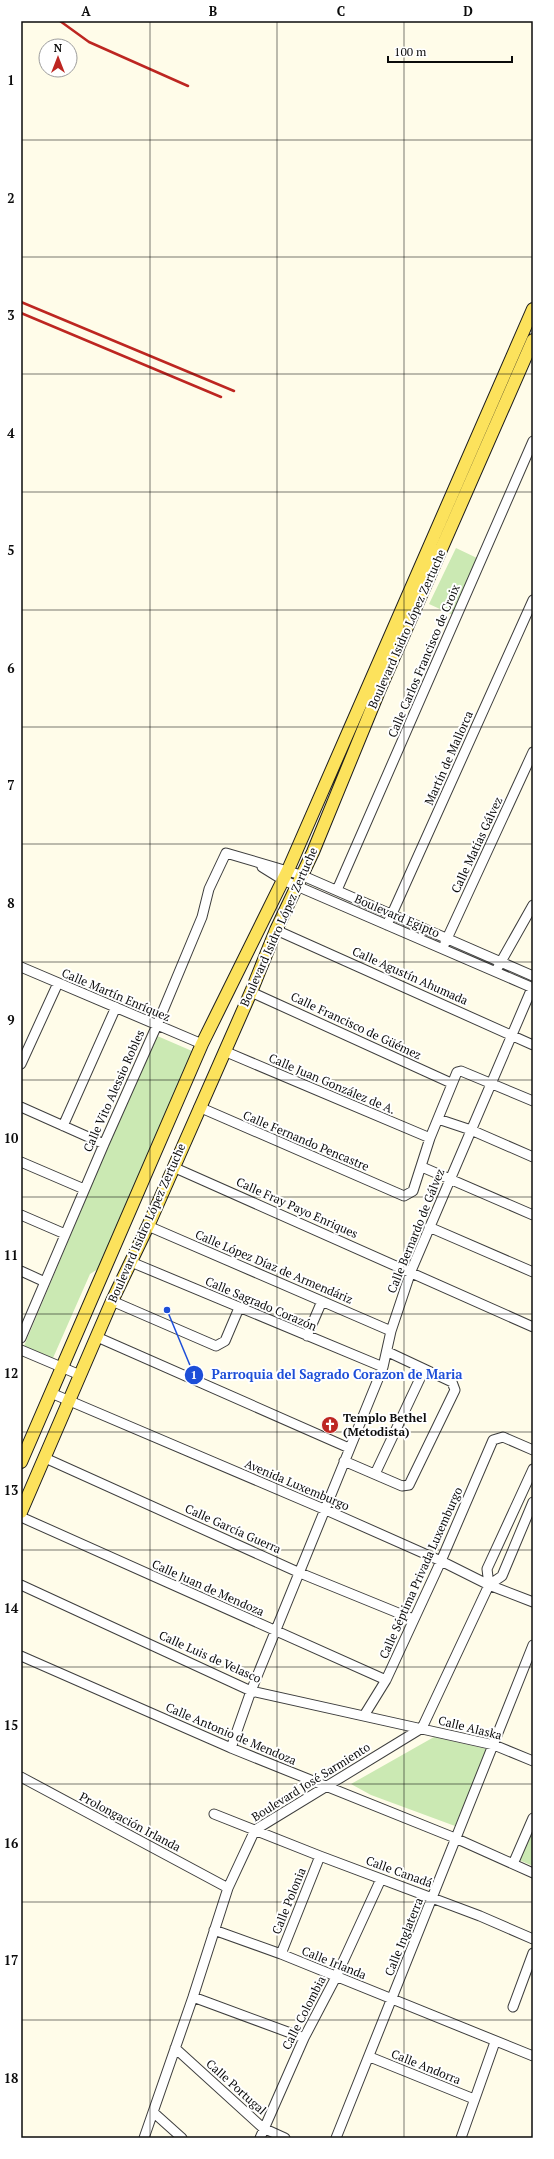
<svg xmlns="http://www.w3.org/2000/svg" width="554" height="2159" font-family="'PT Serif',serif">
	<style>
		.green { fill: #cbe9b3 }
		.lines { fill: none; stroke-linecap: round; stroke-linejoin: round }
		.minor-casing { stroke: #3e3e3e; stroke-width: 11 }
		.major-casing { stroke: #1c1c1c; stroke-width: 14 }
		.minor { stroke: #fff; stroke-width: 9 }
		.major { stroke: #fce25c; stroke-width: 12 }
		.rail { stroke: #bd2621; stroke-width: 2.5 }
		.grid { fill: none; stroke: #0b0b0b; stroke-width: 1; stroke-opacity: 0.55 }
		.labels { text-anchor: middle; stroke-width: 4; stroke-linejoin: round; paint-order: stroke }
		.street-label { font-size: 12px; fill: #0b0b0b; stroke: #fff }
		.poi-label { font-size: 12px; font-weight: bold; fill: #0b0b0b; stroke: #fff; text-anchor: start }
		.leader { fill: none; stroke: #1d4ed8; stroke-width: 1.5 }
		.callout-dot { fill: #1d4ed8; stroke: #fff; stroke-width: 1.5 }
		.mark-label { font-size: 12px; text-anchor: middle; font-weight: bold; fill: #fff }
		.callout-label { font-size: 13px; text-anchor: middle; font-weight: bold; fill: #1d4ed8; stroke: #fff; stroke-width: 4; stroke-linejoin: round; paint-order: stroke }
		.neatline { fill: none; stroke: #0b0b0b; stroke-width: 1.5 }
		.grid-label { font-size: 13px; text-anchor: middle; font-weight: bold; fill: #0b0b0b }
	</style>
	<rect width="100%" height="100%" fill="#fffce9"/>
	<!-- green -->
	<path class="green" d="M456,548L479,559L453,615L429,604Z
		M155,1035L192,1051L101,1267L90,1274L53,1358L24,1346Z
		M434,1737L487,1749L455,1826L371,1795L351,1784Z
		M533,1832V1866L519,1860Z"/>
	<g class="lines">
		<!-- minor casing -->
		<g class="minor-casing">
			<path id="minor" d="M262,867L283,880L533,988
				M337,890L533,441
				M387,925L533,600
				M276,930L533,1045
				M445,943L533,752
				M21,967L202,1044
				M498,967L533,905
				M251,992L451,1083
				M224,1051L430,1138
				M21,1064L58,983
				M21,1107L104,1144
				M199,1107L404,1196L413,1191L430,1138L457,1072L461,1071L533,1101
				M438,1119L471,1130L533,1157
				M63,1126L116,1007
				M21,1162L84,1189
				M173,1167L533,1327
				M422,1167L533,1215
				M21,1215L65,1234
				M148,1226L391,1331
				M429,1227L533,1272
				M131,1262L383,1367
				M21,1271L45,1282
				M112,1301L216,1346L225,1341L239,1308
				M307,1336L322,1301
				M97,1337L349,1448
				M21,1338L104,1144L157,1025L202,917L209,889L226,853L301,875L533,976
				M21,1350L80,1375
				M51,1393L326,1510L441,1561L489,1585L533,1602
				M45,1458L300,1573L413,1619
				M344,1461L402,1486L409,1485L455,1390L452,1382L388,1352
				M375,1474L424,1370
				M21,1517L386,1680
				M21,1585L251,1691L494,1745L533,1761
				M489,1585L502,1576L533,1502
				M21,1656L231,1748L455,1838L533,1873
				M365,1714L386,1680L441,1561L493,1440L503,1437L533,1450
				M231,1748L251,1691L383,1367L391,1331L411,1271L532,988
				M21,1777L228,1888
				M214,1814L320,1856L480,1916L533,1939
				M513,1864L533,1818
				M214,1930L281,1954L533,2056
				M281,1954L320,1856
				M193,1997L304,2038
				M513,2007L533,1953
				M175,2048L263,2128L285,2138
				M370,2057L474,2099
				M153,2112L182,2138
				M144,2138L193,1997L228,1888L255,1830L422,1728L489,1585L487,1569L533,1469
				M260,2138L304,2038L336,1977L381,1879
				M336,2138L533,1645
				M461,2138L495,2042"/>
		</g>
		<!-- major casing -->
		<g class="major-casing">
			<path id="major" d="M21,1462L202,1044L288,870L533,309
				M21,1512L112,1301L148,1226L251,992L276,930L313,852L379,691L533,340"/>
		</g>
		<!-- minor -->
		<use href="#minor" class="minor"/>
		<!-- major -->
		<use href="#major" class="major"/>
		<!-- rail -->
		<path class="rail" d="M60,21L89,42L188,86
			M21,302L234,391
			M21,313L221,397"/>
	</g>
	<!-- grid -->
	<path class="grid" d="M150,21V2138M277,21V2138M404,21V2138M21,140H533M21,257H533M21,374H533M21,492H533M21,610H533M21,727H533M21,844H533M21,962H533M21,1080H533M21,1197H533M21,1314H533M21,1432H533M21,1550H533M21,1667H533M21,1784H533M21,1902H533M21,2020H533"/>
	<!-- icons -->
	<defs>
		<g id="church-disc" transform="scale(0.9)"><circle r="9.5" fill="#bd2621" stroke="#fff"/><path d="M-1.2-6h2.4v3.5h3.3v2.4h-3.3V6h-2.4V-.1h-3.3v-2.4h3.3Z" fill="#fff"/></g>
	</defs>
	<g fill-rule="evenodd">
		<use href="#church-disc" x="330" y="1425"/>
	</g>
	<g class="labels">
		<!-- street labels -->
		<g class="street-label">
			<text transform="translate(407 629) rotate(-66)" y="4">Boulevard Isidro López Zertuche</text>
			<text transform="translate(424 661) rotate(-67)" y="4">Calle Carlos Francisco de Croix</text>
			<text transform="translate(449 758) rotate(-66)" y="4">Martín de Mallorca</text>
			<text transform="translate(477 845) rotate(-65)" y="4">Calle Matías Gálvez</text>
			<text transform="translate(397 916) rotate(23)" y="4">Boulevard Egipto</text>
			<text transform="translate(279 927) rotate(-66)" y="4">Boulevard Isidro López Zertuche</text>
			<text transform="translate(410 976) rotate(24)" y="4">Calle Agustín Ahumada</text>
			<text transform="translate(116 995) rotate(23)" y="4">Calle Martín Enríquez</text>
			<text transform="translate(356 1026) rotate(25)" y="4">Calle Francisco de Güémez</text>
			<text transform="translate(332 1084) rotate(23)" y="4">Calle Juan González de A.</text>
			<text transform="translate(114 1091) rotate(-66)" y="4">Calle Vito Alessio Robles</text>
			<text transform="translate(306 1141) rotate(23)" y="4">Calle Fernando Pencastre</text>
			<text transform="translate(297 1208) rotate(24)" y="4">Calle Fray Payo Enriques</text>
			<text transform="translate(147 1223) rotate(-66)" y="4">Boulevard Isidro López Zertuche</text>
			<text transform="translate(416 1231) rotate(-68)" y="4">Calle Bernardo de Gálvez</text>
			<text transform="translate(274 1267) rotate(23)" y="4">Calle López Díaz de Armendáriz</text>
			<text transform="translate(261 1304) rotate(23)" y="4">Calle Sagrado Corazón</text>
			<text transform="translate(297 1485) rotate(23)" y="4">Avenida Luxemburgo</text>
			<text transform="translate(233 1529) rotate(24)" y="4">Calle García Guerra</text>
			<text transform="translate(421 1573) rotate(-66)" y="4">Calle Séptima Privada Luxemburgo</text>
			<text transform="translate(208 1588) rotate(24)" y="4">Calle Juan de Mendoza</text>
			<text transform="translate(210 1657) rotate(24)" y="4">Calle Luis de Velasco</text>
			<text transform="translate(470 1728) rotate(14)" y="4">Calle Alaska</text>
			<text transform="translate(231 1734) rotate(23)" y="4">Calle Antonio de Mendoza</text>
			<text transform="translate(311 1782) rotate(-32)" y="4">Boulevard José Sarmiento</text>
			<text transform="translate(130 1822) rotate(28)" y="4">Prolongación Irlanda</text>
			<text transform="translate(399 1872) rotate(20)" y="4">Calle Canadá</text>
			<text transform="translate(289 1901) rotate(-68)" y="4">Calle Polonia</text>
			<text transform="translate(404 1937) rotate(-68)" y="4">Calle Inglaterra</text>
			<text transform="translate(334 1963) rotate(22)" y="4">Calle Irlanda</text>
			<text transform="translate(304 2013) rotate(-63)" y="4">Calle Colombia</text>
			<text transform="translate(426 2067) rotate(22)" y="4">Calle Andorra</text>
			<text transform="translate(236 2087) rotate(42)" y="4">Calle Portugal</text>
		</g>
		<!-- poi labels -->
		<g class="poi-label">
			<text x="343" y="1422">Templo Bethel<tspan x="343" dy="14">(Metodista)</tspan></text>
		</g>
	</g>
	<!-- callouts -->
	<path class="leader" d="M167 1310L194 1375"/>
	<g class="callout-dot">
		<circle cx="167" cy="1310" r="4"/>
		<circle cx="194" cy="1375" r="10"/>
	</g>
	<g class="mark-label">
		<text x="194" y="1379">1</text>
	</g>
	<g class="callout-label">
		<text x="337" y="1379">Parroquia del Sagrado Corazon de Maria</text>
	</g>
	<!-- border -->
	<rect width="554" height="2159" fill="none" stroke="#ffffff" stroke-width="44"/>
	<!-- north arrow -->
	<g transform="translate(58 58)"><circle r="19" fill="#ffffff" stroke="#9d9d9d"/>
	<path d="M0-3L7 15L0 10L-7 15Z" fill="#bd2621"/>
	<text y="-6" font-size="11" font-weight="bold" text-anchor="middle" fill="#0b0b0b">N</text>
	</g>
	<!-- scale -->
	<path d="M388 56v6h124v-6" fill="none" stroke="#0b0b0b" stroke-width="2"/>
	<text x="394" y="56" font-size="12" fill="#0b0b0b" stroke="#ffffff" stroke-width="3" paint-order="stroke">100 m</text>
	<rect x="22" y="22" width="510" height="2115" class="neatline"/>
	<g class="grid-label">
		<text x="86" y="16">A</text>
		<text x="213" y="16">B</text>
		<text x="341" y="16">C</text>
		<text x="468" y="16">D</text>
		<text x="11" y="85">1</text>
		<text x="11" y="203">2</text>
		<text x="11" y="320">3</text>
		<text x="11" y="438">4</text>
		<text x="11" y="555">5</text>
		<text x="11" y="673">6</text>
		<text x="11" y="790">7</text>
		<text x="11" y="908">8</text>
		<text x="11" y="1025">9</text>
		<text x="11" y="1143">10</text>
		<text x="11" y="1260">11</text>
		<text x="11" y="1378">12</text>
		<text x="11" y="1495">13</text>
		<text x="11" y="1613">14</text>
		<text x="11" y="1730">15</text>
		<text x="11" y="1848">16</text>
		<text x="11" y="1965">17</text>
		<text x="11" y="2083">18</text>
	</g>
</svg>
